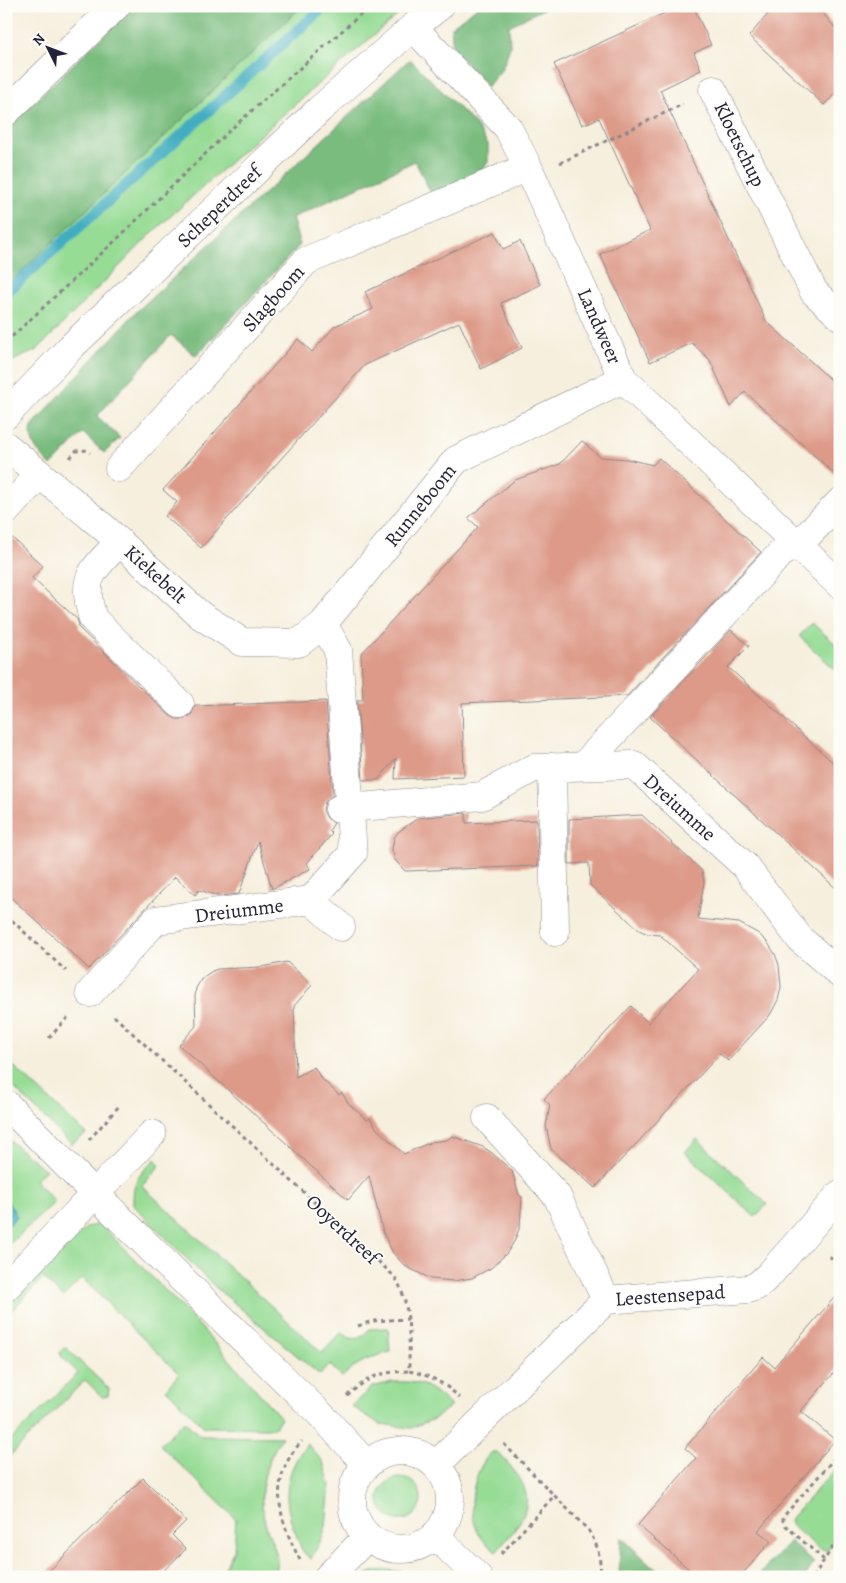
<svg xmlns="http://www.w3.org/2000/svg" width="846" height="1583" font-family="Alegreya,serif">
	<style>
		.green { fill: #97dc95; stroke: #5c7f68 }
		.forest { fill: #79bc7e; stroke: #4e6f5c }
		.water { fill: #42adc1; stroke: #32687e }
		.lines { fill: none; stroke-linecap: round; stroke-linejoin: round }
		.stream { stroke: #42adc1; stroke-width: 11 }
		.building { fill: #dd9a88 }
		.minor-casing { stroke: #8c888c; stroke-width: 29 }
		.path { stroke: #8c888c; stroke-width: 3; stroke-dasharray: 4 4; stroke-linecap: butt }
		.minor { stroke: #fff; stroke-width: 28 }
		.labels { text-anchor: middle; stroke-width: 4; stroke-linejoin: round; paint-order: stroke }
		.street-label { font-size: 20px; fill: #22223b; stroke: #fdfcf7 }
	</style>
	<rect width="100%" height="100%" fill="#fdfcf7"/>
	<filter id="ink" filterUnits="userSpaceOnUse"><feTurbulence type="fractalNoise" baseFrequency=".02" numOctaves="2"/><feDisplacementMap in="SourceGraphic" scale="10" xChannelSelector="R" yChannelSelector="G"/><feConvolveMatrix kernelMatrix="1 2 1 2 8 2 1 2 1" color-interpolation-filters="sRGB"/></filter>
	<filter id="wash" filterUnits="userSpaceOnUse"><feTurbulence type="fractalNoise" baseFrequency=".0096" numOctaves="4" result="noise"/><feDisplacementMap in="SourceGraphic" scale="20" xChannelSelector="R" yChannelSelector="G"/><feGaussianBlur stdDeviation="1.12" result="paint"/><feColorMatrix in="noise" values="0 0 0 0 0 0 0 0 0 0 0 0 0 0 0 0 0 1.4 0 .05"/><feComposite in="paint" operator="in"/></filter>
	<g filter="url(#wash)">
		<rect width="100%" height="100%" fill="#f6efdd"/>
		<!-- green -->
		<path class="green" d="M302,6H409L382,28L268,128L153,232L37,350L6,364V286Z
			M812,623L840,648V674L799,636Z
			M6,1059L86,1134L71,1144L6,1080Z
			M6,1138L46,1170L35,1180L55,1202L6,1247Z
			M697,1139L767,1204L755,1217L685,1152Z
			M155,1159L160,1165L142,1186L322,1353L342,1332C351,1342 362,1340 369,1329L388,1328L390,1352C372,1356 356,1363 342,1377L329,1364L320,1375L214,1286L133,1205C133,1179 137,1178 155,1159Z
			M100,1224L199,1325L281,1418L274,1428L204,1427L166,1389L179,1374L82,1278L63,1297L43,1278L6,1316V1308L87,1227Z
			M65,1347L109,1389L108,1396L102,1397L85,1380L6,1460V1445L78,1373L61,1356L60,1352Z
			M392,1382C423,1381 429,1385 451,1406L434,1419L411,1428L380,1424L351,1406L372,1387Z
			M184,1421L197,1433L203,1436L282,1437C263,1465 256,1497 267,1529C273,1546 282,1559 274,1577H220L234,1550L236,1519L160,1445Z
			M307,1444L323,1462L330,1484L326,1526L321,1540L311,1559C303,1555 300,1545 297,1537C282,1502 283,1474 307,1444Z
			M492,1452H497C540,1494 533,1511 496,1552C489,1546 482,1540 478,1532C466,1509 473,1469 492,1452Z
			M840,1464V1531L828,1550H821L793,1527L790,1523L791,1518Z
			M379 1499a21 21 0 1 1 42 0a21 21 0 1 1-42 0Z
			M388,1570L415,1574L424,1577H360L372,1572Z"/>
		<!-- forest -->
		<path class="forest" d="M134,6H302L6,286V129Z
			M479,6H549L509,26L510,47L502,69L487,87L453,49L451,27Z
			M410,59L475,124L488,144V162L477,178L434,199L415,161L292,218L300,245L196,356L171,335L97,416L120,438L104,453L83,433L51,466C39,452 28,445 32,426L134,314Z
			M621,1537L664,1577H619Z
			M790,1541L814,1563L805,1577H757Z"/>
		<!-- water -->
		<path class="water" d="M6,1199L17,1216L6,1228Z"/>
		<g class="lines">
			<!-- stream -->
			<path class="stream" d="M6,293L325,6"/>
		</g>
		<g id="blocks">
			<!-- building -->
			<path class="building" d="M680,6H693L711,45L694,53L701,70L660,90L766,321L840,388V479L745,392L731,407L710,360L692,343L650,362L600,254L650,230L599,118L582,125L554,64Z
				M775,6H817L840,34V88L824,105L749,36Z
				M495,232L503,249L520,241L540,285L501,303L522,348L481,369L459,322L365,365L201,548L165,516L177,502L163,490L298,339L312,352L335,326L373,309L365,292Z
				M582,441L600,457L627,459L653,465L659,458L761,552L627,696L462,703L464,776L395,779L396,758L378,780H363L357,700H363L361,654L478,527L468,518L515,480L560,464Z
				M6,532L43,566L32,578L77,619L79,625L78,627L169,715L176,719H184L191,715L195,706L326,701L333,795L325,802L323,810L327,818L334,823L329,831L332,834L307,863L310,869L272,889L258,841L239,894L218,896L199,890L195,895L175,877L89,969L6,893Z
				M731,630L749,646L728,667L840,769V892L650,717Z
				M466,813V823L537,820L538,866L405,871L395,860L392,849L394,838L398,832L418,818Z
				M642,815L702,871L704,882L698,919L739,923L759,934L768,943L775,954L779,965L781,987L778,1000L770,1015L728,1061L720,1054L595,1188L551,1149L546,1126L550,1105L544,1099L631,1006L648,1023L698,969L660,935L648,934L639,930L590,885L589,863L569,864V819Z
				M287,962L312,985L294,1006L296,1077L314,1067L321,1078L339,1095L342,1093L349,1104L367,1120L370,1118L377,1129L404,1154L431,1142L447,1140L452,1136L483,1147L492,1153L512,1171L519,1195L522,1197L520,1226L515,1240L507,1253L491,1268L472,1278L454,1281L431,1279L405,1266L393,1253L383,1232L369,1176L348,1200L179,1045L196,1026L195,997L196,988L202,978L212,971L218,969L262,967Z
				M840,1291V1366L801,1411L835,1440L758,1531L771,1541L740,1577H698L638,1525L696,1458L685,1448L763,1357L774,1367Z
				M143,1478L186,1521L172,1535L186,1549L157,1577H43Z"/>
		</g>
	</g>
	<g filter="url(#ink)">
		<use href="#blocks" fill-opacity="0" stroke="#8c888c" stroke-width="1"/>
		<g class="lines">
			<!-- minor casing -->
			<g class="minor-casing">
				<path id="minor" d="M413,27L508,128L528,167L623,379L840,585
					M713,90L814,292L840,316
					M6,112L116,6
					M6,415L71,347L319,110L413,27L440,6
					M6,446L102,526L200,615L242,642L299,643L323,624L456,460L623,379
					M119,468L306,261L528,167
					M6,511L40,474
					M119,542C92,572 80,576 93,619L180,704
					M583,766L782,552L798,545L840,502
					M552,767L555,932
					M339,809L482,796L534,768L634,765L745,866L800,939L840,974
					M311,900L341,927
					M90,993L156,920L311,900L353,853L338,650L323,624
					M6,1104L95,1194L324,1418L367,1465
					M487,1118L557,1196L606,1300
					M6,1287L152,1134
					M352 1500a49 49 0 1 1 98 0a49 49 0 1 1-98 0Z
					M436,1465L606,1300L748,1289L757,1286L769,1275L840,1194
					M435,1535L478,1577
					M328,1577L368,1536"/>
			</g>
			<!-- path -->
			<path class="path" d="M560,163L683,104
				M6,342L117,239L229,131L370,6
				M70,458L76,451L87,450L90,453
				M6,915L66,971
				M114,1016L395,1277C412,1306 409,1339 409,1371C432,1376 443,1382 460,1398
				M49,1038L69,1016
				M89,1140L120,1105
				M829,1256L840,1266
				M358,1326L372,1321L408,1319
				M347,1396C370,1376 378,1372 409,1371
				M504,1444L588,1530C599,1546 600,1557 601,1577
				M501,1554L554,1496
				M300,1560C278,1518 267,1479 302,1441
				M824,1560L786,1526L783,1521V1517L840,1452
				M813,1577L840,1536"/>
			<!-- minor -->
			<use href="#minor" class="minor"/>
		</g>
	</g>
	<g class="labels">
		<!-- street labels -->
		<g class="street-label">
			<text transform="translate(740 144) rotate(64)" y="7">Kloetschup</text>
			<text transform="translate(219 206) rotate(-44)" y="7">Scheperdreef</text>
			<text transform="translate(273 298) rotate(-48)" y="7">Slagboom</text>
			<text transform="translate(600 326) rotate(66)" y="7">Landweer</text>
			<text transform="translate(420 505) rotate(-51)" y="7">Runneboom</text>
			<text transform="translate(156 574) rotate(42)" y="7">Kiekebelt</text>
			<text transform="translate(680 807) rotate(42)" y="7">Dreiumme</text>
			<text transform="translate(239 910) rotate(-7)" y="7">Dreiumme</text>
			<text transform="translate(343 1229) rotate(43)" y="7">Ooyerdreef</text>
			<text transform="translate(670 1295) rotate(-4)" y="7">Leestensepad</text>
		</g>
	</g>
	<!-- margin -->
	<rect width="846" height="1583" fill="none" stroke="#fdfcf7" stroke-width="25"/>
	<!-- north arrow -->
	<g transform="translate(48 48) rotate(312)" stroke="#fdfcf7" stroke-width="4" paint-order="stroke">
	<path d="M0-4L9 19L0 12L-9 19Z" fill="#22223b"/>
	<text y="-8" font-size="14" font-weight="bold" text-anchor="middle" fill="#22223b">N</text>
	</g>
</svg>
